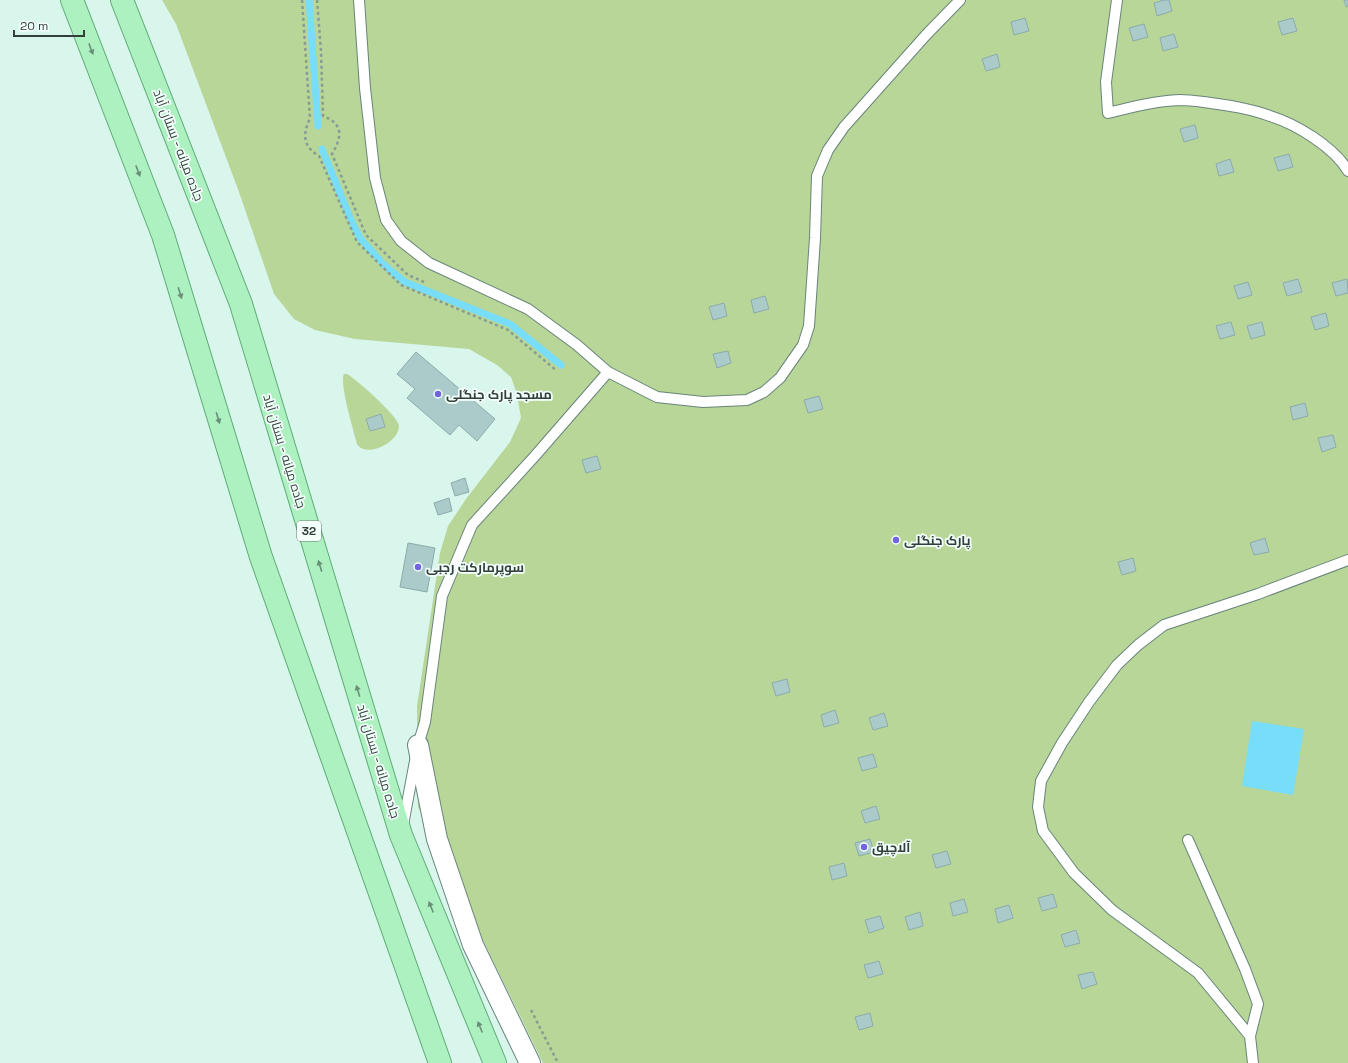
<svg xmlns="http://www.w3.org/2000/svg" width="1348" height="1063" font-family="'Space Grotesk',Cairo,sans-serif">
	<style>
		.green { fill: #b7d697 }
		.water { fill: #77ddf9 }
		.lines { fill: none; stroke-linecap: round; stroke-linejoin: round }
		.stream { stroke: #77ddf9; stroke-width: 7 }
		.building { fill: #abcbcb; stroke: #8cabab }
		.service-casing { stroke: #69847b; stroke-width: 12 }
		.minor-casing { stroke: #69847b; stroke-width: 22 }
		.primary-casing { stroke: #5fac77; stroke-width: 24 }
		.path { stroke: #879c95; stroke-width: 2.5; stroke-dasharray: 3 3; stroke-linecap: butt }
		.service { stroke: #fff; stroke-width: 10 }
		.minor { stroke: #fff; stroke-width: 20 }
		.primary { stroke: #adf1c1; stroke-width: 22 }
		.oneway { fill: #6a8f77 }
		.poi-dot { fill: #7264df; stroke: #f3fffb; stroke-width: 1.5 }
		.labels { text-anchor: middle; stroke-width: 3.5; stroke-linejoin: round; paint-order: stroke }
		.shield { fill: #f3fffb; stroke: #6d7975; stroke-width: 1 }
		.shield-label { font-size: 12px; font-weight: bold; fill: #333f3b }
		.street-label { font-size: 13px; fill: #333f3b; stroke: #f3fffb }
		.poi-label { font-size: 13px; font-weight: bold; fill: #333f3b; stroke: #f3fffb; text-anchor: start }
	</style>
	<rect width="100%" height="100%" fill="#d8f6ec"/>
	<!-- green -->
	<path class="green" d="M162,0H1348V1063H543L418,807L417,706L440,553L448,526L466,499L510,442L521,418L517,394L511,377L497,365L469,349L355,339L315,330L294,319L274,294L239,192L176,24Z
		M344,374H347C356,379 399,417 399,426C399,442 367,459 357,444C354,432 339,383 344,374Z"/>
	<!-- water -->
	<path class="water" d="M1252,721L1304,729L1293,795L1242,786Z"/>
	<g class="lines">
		<!-- stream -->
		<path class="stream" d="M309,0L318,126
			M322,149L351,220L360,238L384,265L405,282L510,324L561,365"/>
	</g>
	<!-- building -->
	<path class="building" d="M1164,0H1169L1172,11L1157,16L1154,3Z
		M1344,0H1348V6L1346,7Z
		M1025,18L1029,31L1014,35L1011,22Z
		M1293,18L1297,31L1282,35L1278,22Z
		M1144,24L1148,37L1133,41L1129,28Z
		M1174,34L1178,47L1163,51L1160,38Z
		M997,54L1000,67L986,71L982,59Z
		M1195,125L1198,138L1184,142L1180,129Z
		M1289,154L1293,167L1278,171L1274,158Z
		M1230,159L1234,172L1219,176L1216,164Z
		M1298,279L1302,292L1287,296L1283,283Z
		M1347,279L1348,293L1336,296L1332,283Z
		M1248,282L1252,295L1238,299L1234,286Z
		M765,296L769,309L754,313L751,300Z
		M724,303L727,316L713,320L709,307Z
		M1326,313L1329,326L1315,330L1311,317Z
		M1231,322L1235,335L1220,339L1216,326Z
		M1262,322L1265,335L1251,339L1247,326Z
		M728,351L731,363L717,368L713,354Z
		M416,352L495,419L477,441L459,425L450,435L407,398L415,389L397,374Z
		M819,396L823,409L808,413L804,400Z
		M1305,403L1308,416L1293,420L1290,407Z
		M381,414L385,427L370,431L366,419Z
		M1333,435L1336,447L1322,452L1318,438Z
		M597,456L601,469L586,473L582,460Z
		M465,478L469,492L455,496L451,483Z
		M449,498L452,511L438,515L434,503Z
		M1265,538L1269,552L1254,555L1250,543Z
		M408,543L435,548L427,592L400,587Z
		M1133,558L1136,571L1122,575L1118,562Z
		M787,679L790,692L776,696L772,683Z
		M835,710L839,723L824,727L821,715Z
		M884,713L888,726L873,730L869,718Z
		M873,754L877,767L862,771L858,758Z
		M876,806L880,819L865,823L861,811Z
		M870,839L874,852L859,856L855,843Z
		M947,851L951,864L936,868L932,855Z
		M844,863L847,876L832,880L829,867Z
		M1053,894L1057,907L1042,911L1038,898Z
		M964,899L968,912L953,916L950,903Z
		M1009,905L1013,918L998,923L995,909Z
		M920,912L923,926L909,930L905,917Z
		M880,916L884,928L869,933L865,920Z
		M1076,930L1080,943L1065,947L1061,935Z
		M879,961L883,974L868,978L864,965Z
		M1093,972L1097,984L1082,989L1078,975Z
		M870,1013L873,1026L859,1030L855,1017Z"/>
	<g class="lines">
		<!-- service casing -->
		<g class="service-casing">
			<path id="service" d="M359,0L365,88L375,178L386,220L401,241L429,263L528,309L577,345L608,372L657,397L703,402L747,400L764,392L780,378L803,345L809,326L815,238L817,176L828,150L844,127L926,35L960,0
				M1117,0L1106,82L1108,113C1132,107 1155,101 1180,100C1188,100 1196,101 1204,102C1226,105 1249,108 1270,116C1296,124 1334,147 1348,171
				M403,825L418,745L425,722L442,596L472,525L534,457L608,372
				M1188,840L1245,969L1258,1004L1250,1036
				M1253,1063L1250,1036L1198,973L1112,910L1074,873L1043,831L1038,807L1041,781L1062,743L1089,702L1117,665L1138,645L1164,625L1258,594L1348,560"/>
		</g>
		<!-- minor casing -->
		<g class="minor-casing">
			<path id="minor" d="M418,745L437,839L473,945L530,1063"/>
		</g>
		<!-- primary casing -->
		<g class="primary-casing">
			<path id="primary" d="M72,0L163,235L261,557L440,1063
				M122,0L241,304L401,835L495,1063"/>
		</g>
		<!-- path -->
		<path class="path" d="M302,0L310,118C303,134 302,146 319,156L357,242L401,285L508,330L557,371
			M317,0L321,51L323,116C344,124 342,137 332,154L366,235L408,275L424,282
			M531,1010L558,1063"/>
		<!-- service -->
		<use href="#service" class="service"/>
		<!-- minor -->
		<use href="#minor" class="minor"/>
		<!-- primary -->
		<use href="#primary" class="primary"/>
	</g>
	<!-- one-way arrows -->
	<defs><path id="oneway-solid" d="M-6-.8H1V-3.2L6.5 0L1 3.2V.8H-6Z"/></defs>
	<g class="oneway">
		<use href="#oneway-solid" transform="translate(91 49) rotate(69)"/>
		<use href="#oneway-solid" transform="translate(138 171) rotate(69)"/>
		<use href="#oneway-solid" transform="translate(180 293) rotate(73)"/>
		<use href="#oneway-solid" transform="translate(218 418) rotate(73)"/>
		<use href="#oneway-solid" transform="translate(320 566) rotate(-107)"/>
		<use href="#oneway-solid" transform="translate(358 691) rotate(-107)"/>
		<use href="#oneway-solid" transform="translate(431 907) rotate(-112)"/>
		<use href="#oneway-solid" transform="translate(480 1027) rotate(-112)"/>
	</g>
	<!-- markers -->
	<g class="poi-dot">
		<circle cx="438" cy="394" r="4"/>
		<circle cx="896" cy="540" r="4"/>
		<circle cx="418" cy="567" r="4"/>
		<circle cx="864" cy="847" r="4"/>
	</g>
	<g class="labels">
		<!-- shield labels -->
		<rect class="shield" x="297" y="521" width="24" height="20" rx="3"/>
		<g class="shield-label">
			<text x="309" y="535">32</text>
		</g>
		<!-- street labels -->
		<g class="street-label">
			<text transform="translate(179 145) rotate(69)" y="5">جاده میانه - بستان آباد</text>
			<text transform="translate(285 451) rotate(73)" y="5">جاده میانه - بستان آباد</text>
			<text transform="translate(379 761) rotate(73)" y="5">جاده میانه - بستان آباد</text>
		</g>
		<!-- poi labels -->
		<g class="poi-label">
			<text x="446" y="399">مسجد پارک جنگلی</text>
			<text x="904" y="545">پارک جنگلی</text>
			<text x="426" y="572">سوپرمارکت رجبی</text>
			<text x="872" y="852">آلاچیق</text>
		</g>
	</g>
	<!-- scale -->
	<path d="M14 30v6h70v-6" fill="none" stroke="#333f3b" stroke-width="2"/>
	<text x="20" y="30" font-size="12" fill="#333f3b" stroke="#f3fffb" stroke-width="3" paint-order="stroke">20 m</text>
</svg>
